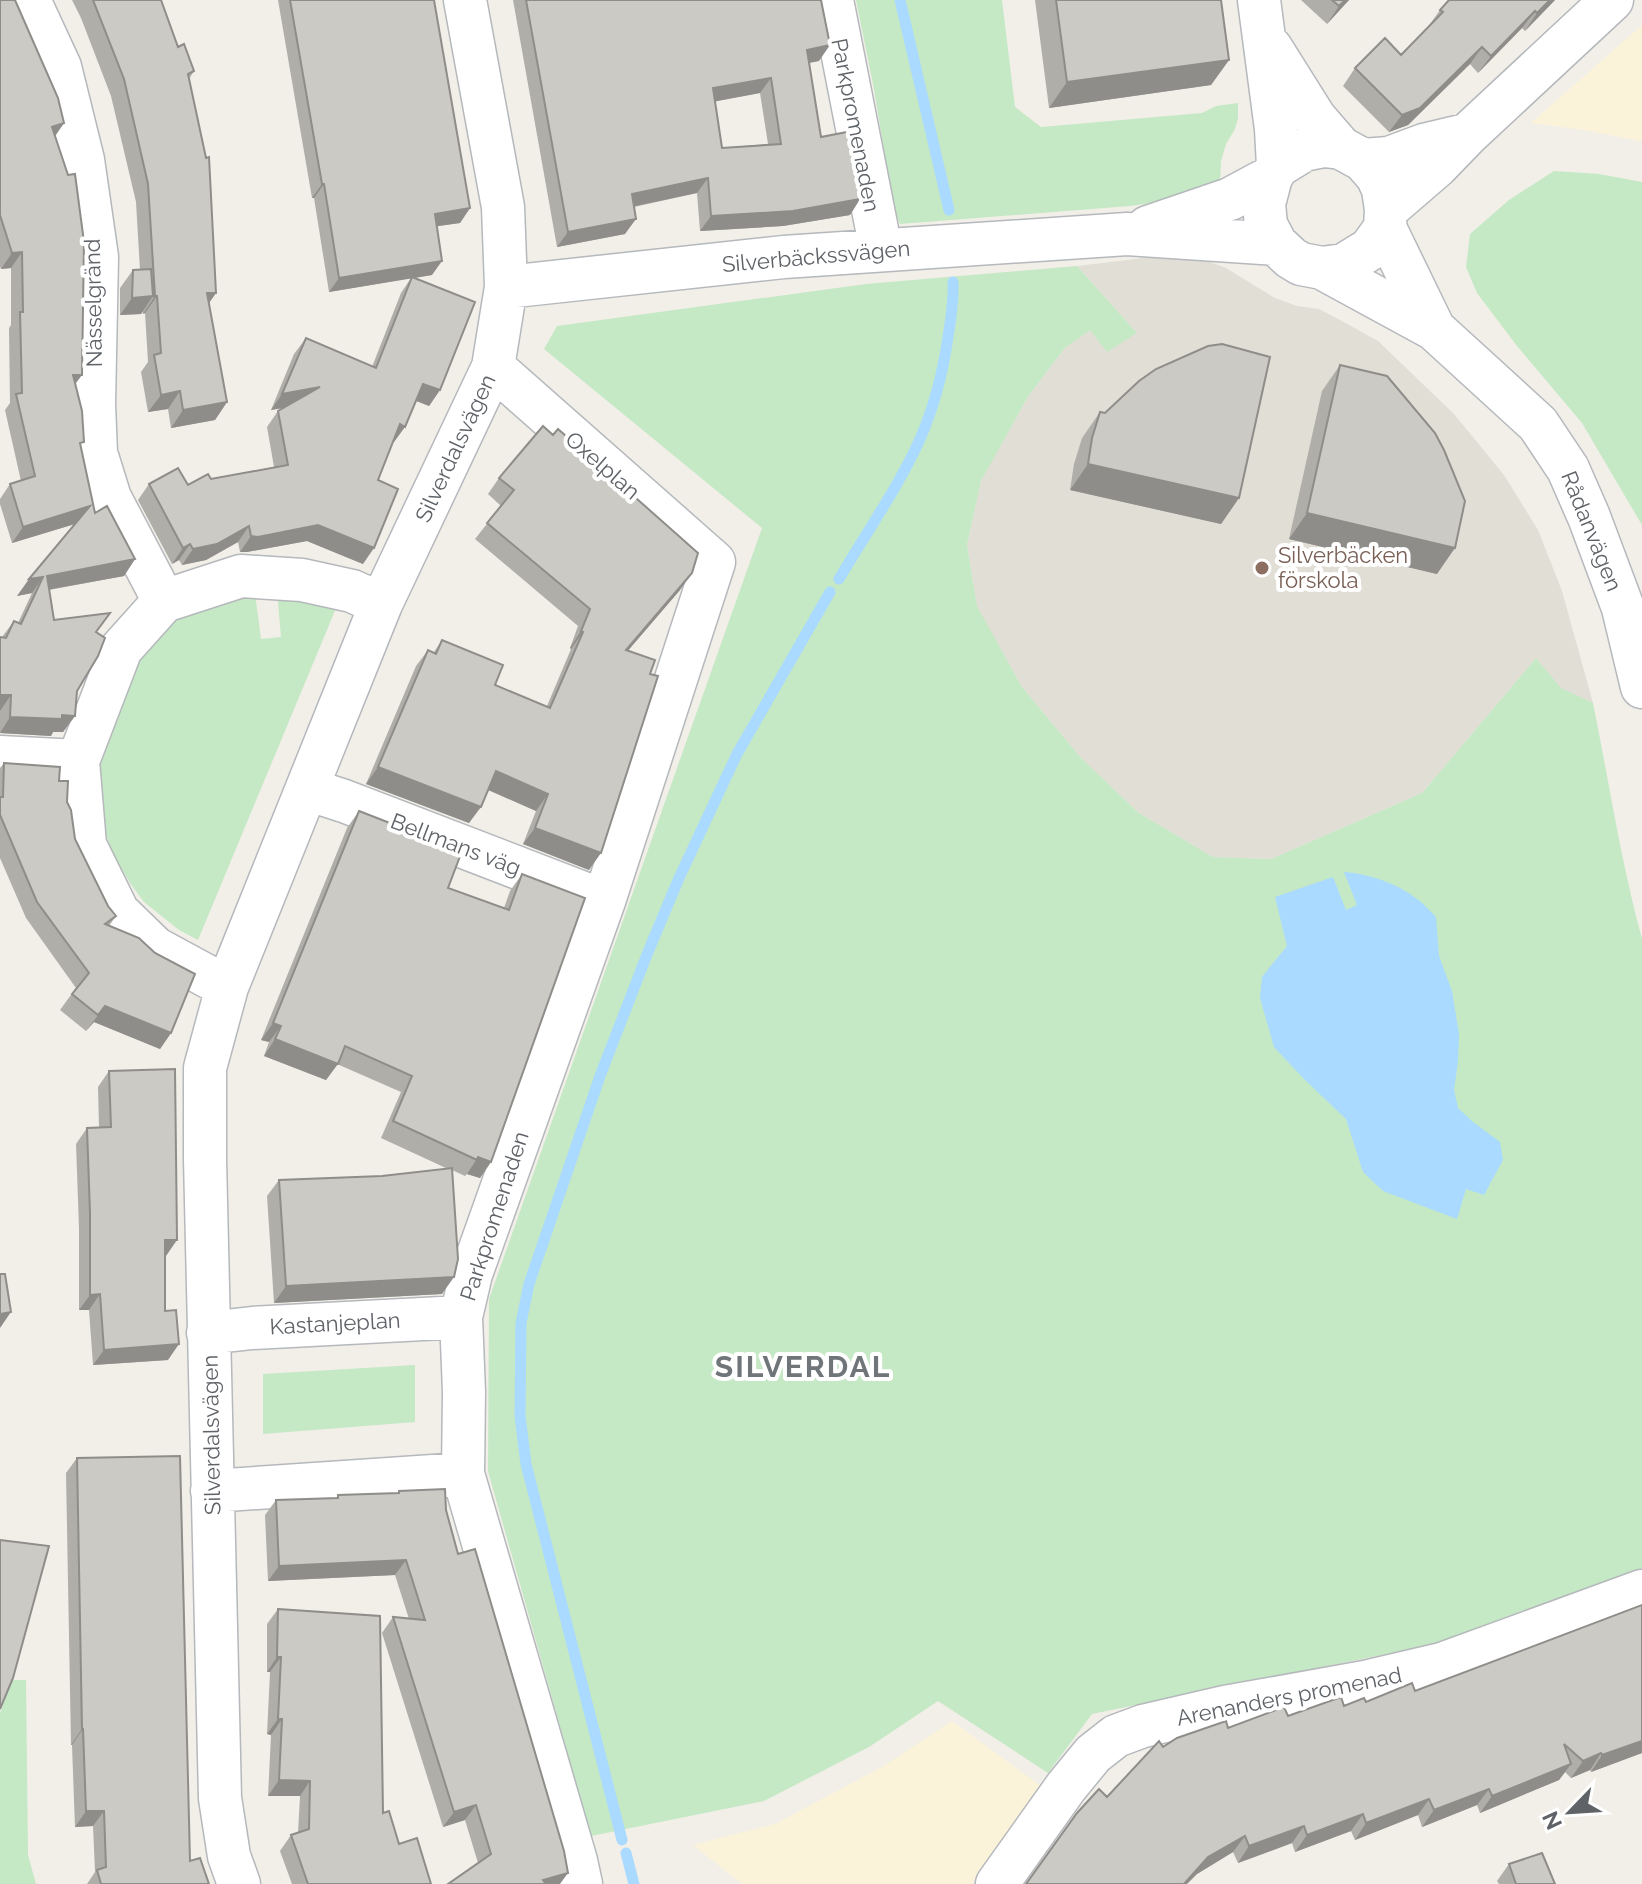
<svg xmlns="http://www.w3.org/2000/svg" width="1642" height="1884" font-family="Raleway,sans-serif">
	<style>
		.education { fill: #e1ded6 }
		.green { fill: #c5e8c5 }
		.sand { fill: #fbf3d9 }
		.water { fill: #aadaff }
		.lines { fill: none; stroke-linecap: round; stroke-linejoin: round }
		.stream { stroke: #aadaff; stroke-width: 11 }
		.minor-casing { stroke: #b5b8bc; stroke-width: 45 }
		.minor { stroke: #fff; stroke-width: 42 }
		.wall { fill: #afaea9; fill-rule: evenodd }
		.shaded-wall { fill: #8f8d8a }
		.building { fill: #cccac5; stroke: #8f8d8a; stroke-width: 2; fill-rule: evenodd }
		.education-dot { fill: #8d6e63; stroke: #fff; stroke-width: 3 }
		.labels { text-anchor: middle; stroke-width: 8; stroke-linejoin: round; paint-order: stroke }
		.street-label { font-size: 22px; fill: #5f6368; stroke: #fff }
		.education-label { font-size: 22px; fill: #785e54; stroke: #fff; text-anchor: start }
		.district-label { font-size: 30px; font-weight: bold; letter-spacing: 2px; fill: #70757a; stroke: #fff }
	</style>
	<rect width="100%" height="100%" fill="#f1efe8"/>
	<!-- education -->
	<path class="education" d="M1160,256H1194L1226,268L1275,298L1297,306L1319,309L1342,321L1378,341L1454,414L1504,475L1538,530L1562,591L1593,703L1561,689L1536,658L1422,793L1271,859L1213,857L1139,813L1081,758L1022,687L977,607L967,545L981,480L1029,395L1065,348L1090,329L1137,333L1077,266Z"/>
	<!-- green -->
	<path class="green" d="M856,0H1002L1015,107L1041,127L1202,113L1216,106L1238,103V118L1235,129L1226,144L1221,161L1220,184L1173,200L1130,206L900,224L894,211L874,89Z
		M1554,171L1599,174L1642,182V525L1582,423L1517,346L1477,293L1466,267L1470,234L1509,200Z
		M1077,266L1137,333L1107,352L1090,330L1065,348L1029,395L981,481L967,545L977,606L1022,687L1081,758L1139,813L1213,857L1271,859L1422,793L1536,658L1561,688L1593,703C1609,782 1621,862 1642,939V1570L1445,1642L1092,1714L1048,1773L938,1701L869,1747L764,1801L591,1836L488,1471L489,1299L762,528L544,349L557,326L866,284Z
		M277,591L339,601L198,940L179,930L144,902L130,883L114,856L105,832L99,806L95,776L115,687L166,627L187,614L255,593L261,639L281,637Z
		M415,1365V1422L263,1434V1374Z
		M12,1680H26L28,1855L36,1884H0V1713Z"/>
	<!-- sand -->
	<path class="sand" d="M1642,25V140L1640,141L1584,130L1531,123Z
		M952,1721L1041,1786L972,1884H742L693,1845L775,1824L882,1767Z"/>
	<!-- water -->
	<path class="water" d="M1344,872C1369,874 1397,883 1417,899C1424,904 1430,911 1436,917L1439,956L1452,991L1459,1034L1458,1061L1454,1090L1458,1108L1473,1122L1500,1142L1503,1160L1484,1195L1466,1189L1457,1219L1383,1191L1363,1172L1346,1119L1305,1080L1274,1047L1260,998L1262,977L1287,946L1275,897L1333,877L1346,910L1357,905Z"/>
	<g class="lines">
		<!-- stream -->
		<path class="stream" d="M900,0L949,210
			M839,579C866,533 898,488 920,439C934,407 943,372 948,337C951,318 954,301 953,282
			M622,1840L526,1464L520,1416L521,1323L529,1284L600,1076L648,952L679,878L737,754L830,592
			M626,1853L634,1884"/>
		<!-- minor casing -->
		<g class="minor-casing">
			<path id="minor" d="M29,0L60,67L83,160L97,257L94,404L96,453L110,498L164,601
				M832,0L881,250
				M1259,0L1276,129L1278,166
				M1271,48L1315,118L1341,148
				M1363,160L1389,158L1424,145L1466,135
				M1386,210L1437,166L1467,135L1612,0
				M1148,227L1230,199L1271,177
				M1385,228L1434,329
				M1322,268L1344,265L1370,249L1385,228L1386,210L1383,189L1377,176L1363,160L1341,148L1324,146L1304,150L1278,166L1271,177L1264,204L1266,225L1276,244L1291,258L1301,264L1322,268L1434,329L1538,424L1568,469L1589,517L1623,608L1642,687
				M506,287L784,257L1127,234L1276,244
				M493,367L714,562L604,901L471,1274L461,1317L464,1392L463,1474L576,1861L581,1884
				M0,757L78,761
				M307,789L344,801L604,901
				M227,987L155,948L118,912L85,845L78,761L121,649L164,601L241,576L302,580L352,591L381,604
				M208,1333L252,1328L461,1317
				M212,1491L463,1474
				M239,1884L229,1856L220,1798L205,1159V1068L227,987L381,604L493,367L506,287L503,207L465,0
				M997,1884L1066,1787L1093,1754L1116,1736L1143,1726L1225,1707L1365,1682L1442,1664L1642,1591"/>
		</g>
		<!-- minor -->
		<use href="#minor" class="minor"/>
	</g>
	<!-- wall -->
	<path class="wall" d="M0,0L64,123L55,136L81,447L95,513L135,559L124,576L49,590L54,620L97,632L77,691L75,716L63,732H53L51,736L0,733V637H2L14,621L18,623L32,593L17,596L75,524L12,543L0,504V499L10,484L21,481L5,410L10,403L9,328L11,325V268L1,269L0,267Z
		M72,0H161L178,47L194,71L189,79L216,293L209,303L227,402L215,420L171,428L168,409L148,412L141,372L148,362L145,313L143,314L142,311L141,314L120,315V288L133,270H140L136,202L111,96L81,18Z
		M278,0H434L470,208L460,223L437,226L432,275L414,278L440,390L429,406L416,401L394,442H393L378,480L363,564L307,541L247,552H240L238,542L206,560L182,565L179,560L172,564L138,500L149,484L188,485L211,479L274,467L267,427L278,411L284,408L271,410L294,354L306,338L372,367L401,293L411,278L329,292L314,198H312Z
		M513,0H821L819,61L809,63L821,137L860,199L850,215L783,226L700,231L697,193L634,207L625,234L557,247ZM760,93L768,144L722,148L715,101Z
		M1035,0H1221L1229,60L1211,85L1049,108Z
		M1301,0H1349L1327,24Z
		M1555,0L1525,31L1522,28L1478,73L1470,64L1408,125L1389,132L1343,86L1355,68L1401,55L1428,27L1440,10Z
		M1340,365L1437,574L1289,539L1322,391Z
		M1100,412L1239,498L1221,524L1070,490L1074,464L1082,438Z
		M499,478L680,590L628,650L589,870L523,844L536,811L488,790L469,823L366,784L416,666L428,650L434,652L442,640L495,685L547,706L571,649L570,648L578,626L475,539L501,506L488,494Z
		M4,763L59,781L67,802L75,839L108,906L116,916L109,926L171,1033L160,1049L94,1022L86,1031L60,1010L76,988L26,918L0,858V768Z
		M359,811L448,888L504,908L510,891L522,874L491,1162L480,1178L467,1174L465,1176L452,1170L442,1294L274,1303L267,1196L279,1180L382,1176L448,1169L381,1138L401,1092L337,1064L326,1080L264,1056L269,1042L261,1040L347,828Z
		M109,1071L166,1256H165V1311L168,1360L93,1365L89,1310H79V1228L76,1144L87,1128L99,1127L98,1087Z
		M77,1458L190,1861L209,1884H87L95,1872L93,1826L75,1827L72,1745H71L66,1473Z
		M399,1491L446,1510L458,1554L564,1851L478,1863L465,1820L443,1827L382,1633L393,1617L409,1619L395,1575L268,1581L265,1515L276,1500L336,1498L338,1495L397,1493Z
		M1642,1605V1753L1591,1772L1590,1770L1571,1778L1565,1772L1559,1780L1480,1813L1477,1805L1422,1827L1418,1815L1355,1840L1351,1831L1295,1852L1292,1843L1238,1863L1233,1852L1197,1874L1107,1797L1163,1747L1228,1728L1366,1702L1415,1691Z
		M278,1609L399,1844L431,1884H292L280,1851L291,1835L298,1833L300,1796H268L271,1735L267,1734L270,1672H267V1624Z
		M1509,1864L1555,1884H1499L1497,1881Z"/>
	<!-- shaded-wall -->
	<path class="shaded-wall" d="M1345,0H1349L1327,24L1339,6Z
		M1550,0H1555L1525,31L1537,13Z
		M1535,11L1522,28L1478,73L1491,56Z
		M830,45L819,61L796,65L807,50Z
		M1482,47L1470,64L1408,125L1389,132L1402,115Z
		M1229,60L1211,85L1049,108L1067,82Z
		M771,78L760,93L702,104L713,88Z
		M64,123L53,139L52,127Z
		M708,178L697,193L621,209L632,194Z
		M322,184H324L314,198H312Z
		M860,199L850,215L783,226L700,231L711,216Z
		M470,208L460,223L425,228L435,214Z
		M636,219L625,234L557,247L568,232Z
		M22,252L11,268L1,269L12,253Z
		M442,261L432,275L329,292L339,278Z
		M207,293H216L204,310Z
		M153,296L141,314L120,315L132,298Z
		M155,296H157L145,313L143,314Z
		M73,375H82L70,391Z
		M423,384L440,390L429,406L412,399Z
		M320,387L309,403L271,410L282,394Z
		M180,391L168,409L148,412L161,395Z
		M227,402L215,420L171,428L183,410Z
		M400,424L405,427L394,442L389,440Z
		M1088,464L1239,498L1221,524L1070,490Z
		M90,506L78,523L12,543L23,527Z
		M1307,513L1455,548L1437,574L1289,539Z
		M318,525L374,548L363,564L307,541L247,552H240L251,536Z
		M249,526L238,542L206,560L182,565L193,549Z
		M190,544L179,560L172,564L183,548Z
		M135,559L124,576L35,592L47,576Z
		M692,573L680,590L614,667L626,650Z
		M43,577L32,593L17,596L29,579Z
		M581,631L583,632L571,649L570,648Z
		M0,695H11L0,711Z
		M62,715L75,716L63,732H53L51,736L0,733L10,717Z
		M378,767L481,807L469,823L366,784Z
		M496,771L548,794L536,811L484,788Z
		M535,828L601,853L589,870L523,844Z
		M105,1006L171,1033L160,1049L94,1022L86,1031Z
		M273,1023L281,1026L269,1042L261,1040Z
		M275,1039L338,1064L326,1080L264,1056Z
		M478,1157L491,1162L480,1178L467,1174Z
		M165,1240H177L166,1256H154Z
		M454,1277L442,1294L274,1303L286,1286Z
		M100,1294L89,1310H79L90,1295Z
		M11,1312L0,1328V1314Z
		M179,1344L168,1360L93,1365L104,1350Z
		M406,1560L395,1575L268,1581L279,1566Z
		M277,1657H281L270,1672H267Z
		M278,1719H282L271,1735L267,1734Z
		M82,1729H83L72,1745H71Z
		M1642,1741V1753L1591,1772L1602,1755Z
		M1601,1753L1590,1770L1571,1778L1583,1761Z
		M1571,1764L1559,1780L1480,1813L1492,1796Z
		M279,1780L310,1781L300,1796H268Z
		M1489,1789L1477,1805L1422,1827L1434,1810Z
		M1429,1799L1418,1815L1355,1840L1366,1823Z
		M476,1805L465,1820L443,1827L454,1812Z
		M86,1811H104L93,1826L75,1827Z
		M1363,1814L1351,1831L1295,1852L1307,1835Z
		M1304,1826L1292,1843L1238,1863L1249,1846Z
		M1245,1836L1233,1852L1197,1874L1187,1884H1184L1208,1857Z
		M568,1873L560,1884H541L543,1880Z"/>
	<!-- building -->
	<path class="building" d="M0,0H15L58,98L64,123L52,127L68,175L75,174L84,242L82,375H73L82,411L84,442L80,443L95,513L107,506L135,559L47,576L54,620L110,613L96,632L105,638L98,656L77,691L75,716L62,715V719L10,717L11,695H0V637L6,638L14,621L21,624L43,577L29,579L90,506L23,527L10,484L35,476L16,394L22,393L20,312H23L22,252L12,253L0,215Z
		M93,0H161L178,47L184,44L194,71L188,74L206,158L209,157L216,293H207L227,402L183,410L180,391L161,395L154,355L161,353L157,296H155L148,184L124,79Z
		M290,0H434L470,208L435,214L442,261L339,278L324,184H322Z
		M526,0H821L830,45L807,50L821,137L847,132L860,199L793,211L711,216L708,178L632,194L636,219L568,232ZM771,78L781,144L722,148L713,88Z
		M1056,0H1221L1229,60L1067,82Z
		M1332,0H1345L1339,6Z
		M1449,0H1550L1537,13L1535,11L1491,56L1482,47L1420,108L1402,115L1355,68L1385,38L1401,55L1443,12L1440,10Z
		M151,269L153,296L132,298L133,270Z
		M412,277L475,302L440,390L423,384L405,427L400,424L378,480L398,489L374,548L318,525L258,537L251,536L249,526L217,544L193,549L190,544L183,548L149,484L178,468L188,485L208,474L211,479L288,465L278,411L320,387L282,394L306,338L376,368Z
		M1222,344L1270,357L1239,498L1088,464L1092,438L1100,412L1105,413L1139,381L1156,369L1208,346Z
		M1340,365L1387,376L1435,433L1444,450L1465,501L1455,548L1307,513Z
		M543,426L553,435L558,429L698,553L692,573L626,650L655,660L650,674L658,676L601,853L535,828L548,794L496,771L481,807L378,767L428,650L436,654L442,640L503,665L495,685L550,708L583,632L581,631L590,609L487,523L514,490L499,478Z
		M4,763L60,767L59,781H68L67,802L71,810L75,839L108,906L116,916L105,924L139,938L155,953L195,974L171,1033L105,1006L98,1015L72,994L89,973L37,902L0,815V797H3Z
		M359,811L462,851L448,888L509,910L522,874L585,898L491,1162L478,1157L477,1160L393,1121L412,1076L345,1046L338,1064L275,1039L281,1026L273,1023Z
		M175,1069L177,1240H165V1311L176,1310L179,1344L104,1350L100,1294L90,1295V1213L87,1128L111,1127L109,1071Z
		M452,1168L458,1259L454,1277L286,1286L279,1180L382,1176Z
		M0,1274H5L11,1312L0,1314Z
		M180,1456L190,1861L200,1858L209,1884H101L97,1870L106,1867L104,1811H86L83,1729H82L77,1458Z
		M445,1489L446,1510L458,1554L475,1549L564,1851L568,1873L543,1880L546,1884H448L491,1854L476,1805L454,1812L393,1617L425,1620L406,1560L279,1566L276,1500L338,1498V1495L399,1493V1491Z
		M0,1540L49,1546L13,1678L0,1709Z
		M1642,1605V1741L1602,1755L1601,1753L1583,1761L1564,1744L1571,1764L1492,1796L1489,1789L1434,1810L1429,1799L1366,1823L1363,1814L1307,1835L1304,1826L1249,1846L1245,1836L1208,1857L1184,1884H1026L1077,1813L1099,1789L1107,1797L1159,1741L1163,1747L1177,1738L1226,1721L1228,1728L1284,1707L1288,1716L1341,1697L1344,1706L1364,1698L1366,1702L1412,1683L1415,1691Z
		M278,1609L380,1616L383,1813L389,1811L399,1844L417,1838L431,1884H308L291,1835L309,1829L310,1781L279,1780L282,1719H278L281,1657H277Z
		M1542,1853L1555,1884H1516L1509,1864Z"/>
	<!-- markers -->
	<circle class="education-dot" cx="1262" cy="568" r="8"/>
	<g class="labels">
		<!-- street labels -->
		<g class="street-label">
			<text transform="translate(856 125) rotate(79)" y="8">Parkpromenaden</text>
			<text transform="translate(816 256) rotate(-5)" y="8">Silverbäckssvägen</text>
			<text transform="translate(93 303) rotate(-91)" y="8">Nässelgränd</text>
			<text transform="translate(455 448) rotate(-65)" y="8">Silverdalsvägen</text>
			<text transform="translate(603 465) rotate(41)" y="8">Oxelplan</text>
			<text transform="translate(1592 531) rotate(68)" y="8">Rådanvägen</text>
			<text transform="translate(456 844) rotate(21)" y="8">Bellmans väg</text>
			<text transform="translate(494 1216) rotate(-72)" y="8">Parkpromenaden</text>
			<text transform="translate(335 1323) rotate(-3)" y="8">Kastanjeplan</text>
			<text transform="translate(211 1435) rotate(-91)" y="8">Silverdalsvägen</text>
			<text transform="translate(1289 1696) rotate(-11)" y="8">Arenanders promenad</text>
		</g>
		<!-- education labels -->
		<g class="education-label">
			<text x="1278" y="563">Silverbäcken<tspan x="1278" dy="25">förskola</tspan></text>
		</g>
		<!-- district labels -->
		<g class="district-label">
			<text x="803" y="1377">SILVERDAL</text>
		</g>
	</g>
	<!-- north arrow -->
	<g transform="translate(1570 1812) rotate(245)" stroke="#ffffff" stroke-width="6" paint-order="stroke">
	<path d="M0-6L14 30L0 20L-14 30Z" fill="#5f6368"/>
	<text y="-12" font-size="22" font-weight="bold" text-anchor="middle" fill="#5f6368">N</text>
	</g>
</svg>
